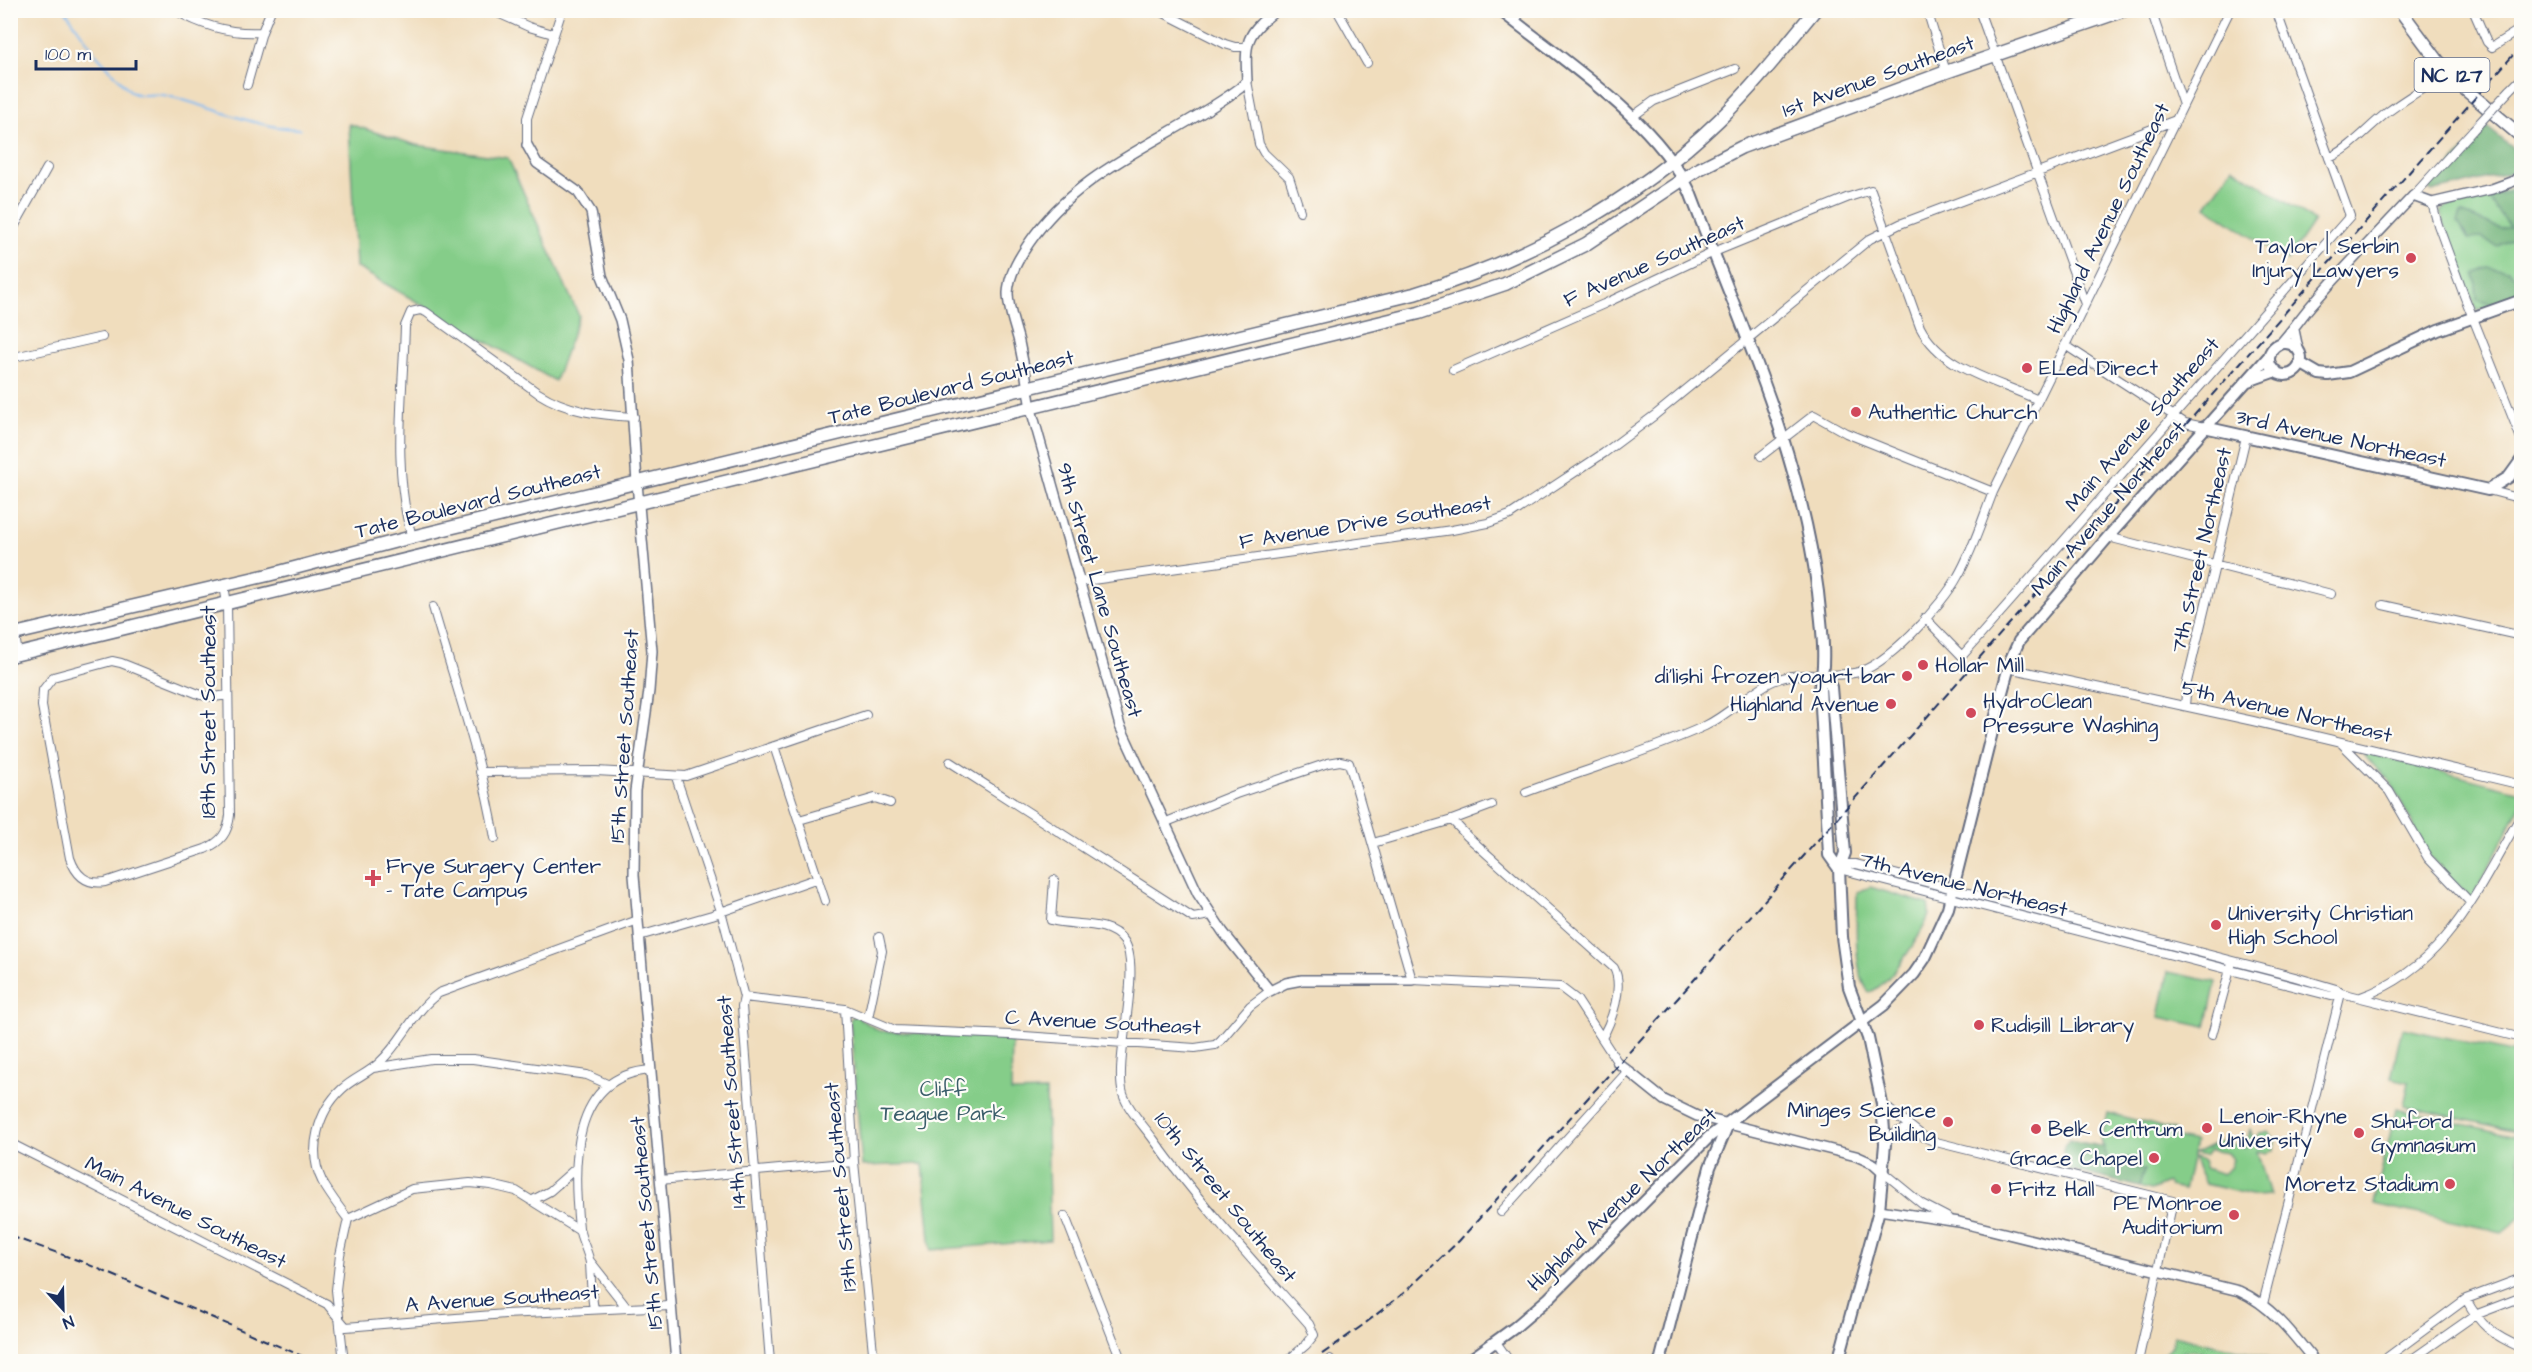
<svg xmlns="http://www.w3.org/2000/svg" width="2532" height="1372" font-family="'Architects Daughter',sans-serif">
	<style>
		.green { fill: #85cd89; stroke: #507e74; stroke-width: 1.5 }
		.forest { fill: #6cb075; stroke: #44706a; stroke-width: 1.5 }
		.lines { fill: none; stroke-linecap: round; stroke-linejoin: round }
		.stream { stroke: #81bcf3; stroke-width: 2 }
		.minor-casing { stroke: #666c7f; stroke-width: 10 }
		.tertiary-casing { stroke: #666c7f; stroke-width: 12 }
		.secondary-casing { stroke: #666c7f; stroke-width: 14 }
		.primary-casing { stroke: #666c7f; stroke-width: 15 }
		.minor { stroke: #fff; stroke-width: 8 }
		.tertiary { stroke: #fff; stroke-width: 9 }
		.secondary { stroke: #fff; stroke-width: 10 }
		.primary { stroke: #fff; stroke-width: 12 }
		.rail { stroke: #1b2f5e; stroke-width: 2; stroke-dasharray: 9 4.5; stroke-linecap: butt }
		.minor-bridge-casing { stroke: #666c7f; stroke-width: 10; stroke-linecap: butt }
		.minor-bridge { stroke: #fff; stroke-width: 8 }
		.poi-dot { fill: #d1495b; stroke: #fdfcf7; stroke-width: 2 }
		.labels { text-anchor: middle; stroke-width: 4.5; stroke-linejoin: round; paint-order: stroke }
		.shield { fill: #fdfcf7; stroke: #5f6c8c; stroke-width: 1.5 }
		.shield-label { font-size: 20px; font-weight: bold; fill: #1b2f5e }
		.street-label { font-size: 21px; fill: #1b2f5e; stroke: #fdfcf7 }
		.poi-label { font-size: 21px; fill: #1b2f5e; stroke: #fdfcf7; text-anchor: start }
		.park-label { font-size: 21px; fill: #3b5e6b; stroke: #fdfcf7 }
	</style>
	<rect width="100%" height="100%" fill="#fdfcf7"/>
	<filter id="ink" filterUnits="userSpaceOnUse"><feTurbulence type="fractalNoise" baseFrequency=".0167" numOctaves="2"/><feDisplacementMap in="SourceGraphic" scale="12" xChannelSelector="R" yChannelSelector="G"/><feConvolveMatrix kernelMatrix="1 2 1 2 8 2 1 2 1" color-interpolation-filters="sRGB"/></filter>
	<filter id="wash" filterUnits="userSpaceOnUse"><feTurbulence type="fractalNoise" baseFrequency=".008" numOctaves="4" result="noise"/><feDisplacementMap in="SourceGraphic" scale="24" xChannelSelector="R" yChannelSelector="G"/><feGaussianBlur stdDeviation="1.35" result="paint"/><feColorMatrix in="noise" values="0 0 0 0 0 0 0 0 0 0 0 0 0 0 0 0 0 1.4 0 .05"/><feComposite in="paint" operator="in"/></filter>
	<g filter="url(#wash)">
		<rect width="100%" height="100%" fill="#f0ddbd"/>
		<!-- green -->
		<path class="green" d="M349,124L416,145L508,158L579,316L555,381L356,267Z
			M2233,167L2314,221L2287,261L2206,206Z
			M2521,185V294L2477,311L2440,212L2445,207L2476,200Z
			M2365,752L2521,792V804L2472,899L2430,857L2390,781L2364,756Z
			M1870,887L1928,904C1929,908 1929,911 1929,914C1925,931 1886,989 1869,992C1852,972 1857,918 1857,892Z
			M2168,972L2216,982L2206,1027L2159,1017Z
			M854,1015L879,1031L1012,1039L1011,1092L1046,1091L1050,1240L931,1250L923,1164L862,1166L850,1020Z
			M2402,1028L2521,1054V1132L2404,1106L2409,1082L2391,1078Z
			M2396,1109L2521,1137L2518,1160L2521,1163V1217L2502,1232L2374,1204Z
			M2108,1113L2174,1130L2173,1137L2195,1142L2184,1190L2169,1187L2167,1183L2151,1190L2139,1187L2144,1170L2109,1167L2101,1139Z
			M2250,1130L2254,1142L2259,1134L2268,1131L2275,1139L2274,1150L2267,1153L2257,1151L2270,1195L2255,1196L2205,1184L2193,1158L2203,1161L2205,1168L2222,1174L2230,1168L2233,1160L2227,1153L2210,1150L2205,1156L2194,1154L2220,1141L2246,1148Z
			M2174,1335L2284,1361H2245L2193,1350L2183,1352L2168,1361H2156L2171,1347Z"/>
		<!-- forest -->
		<path class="forest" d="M2487,127L2520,154V162L2513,172L2432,192L2428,189Z
			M2512,191L2519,194L2521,193V238L2517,237L2498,246L2481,238L2468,239L2458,222L2461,213L2501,229L2510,227L2490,201L2494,197Z
			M2487,268L2508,270L2514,276L2521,277V294L2495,305L2477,300L2475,274Z
			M2069,1140L2104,1147L2110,1167L2130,1157L2137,1169L2144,1170L2139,1187L2061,1167L2065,1146Z"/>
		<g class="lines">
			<!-- stream -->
			<path class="stream" d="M65,10L96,54L131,92C142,98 151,93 163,95C208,104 252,128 300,129"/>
		</g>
	</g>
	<g filter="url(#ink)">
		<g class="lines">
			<!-- minor casing -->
			<g class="minor-casing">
				<path id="minor" d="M175,10C202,26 232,34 262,32
					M491,10L529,27L553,34
					M1158,10L1225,44L1235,47H1246
					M1337,10L1367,63
					M1927,10L1946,72
					M1979,10L2085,304
					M2151,10L2183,105
					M2473,10L2487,42L2492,47L2522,28
					M1514,21L1523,10
					M1247,81L1259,144L1264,153L1289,177L1300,211
					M247,85L262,32L271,10
					M2510,90L2522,78
					M1632,117L1654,101L1735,69
					M527,145V118L562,10
					M2329,158C2352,148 2369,126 2389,111C2408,97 2429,85 2449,72
					M2413,196L2473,130
					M2432,203L2438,225L2465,298L2522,441
					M10,234L47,168
					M2065,345L2185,423L2204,427
					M10,358L102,337
					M1453,370L1604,304L1714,252L1849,197L1871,190L1920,327C1943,371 1996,380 2038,400
					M1761,456L1814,415L1846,433L1993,492
					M2488,490L2522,499
					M412,537C392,470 403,395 405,326L411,312L420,310L426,312L538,393C568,412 599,415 634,417
					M2108,537L2331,594
					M1078,582L1452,530L1488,523L1510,515L1604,453L1655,415L1870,239L1900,224L2176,120
					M224,585L227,604L230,815C228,833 221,842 205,849L105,882C86,885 76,875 70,858L42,706L43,690L53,677L112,661L121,663L201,695L214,697L228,695
					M10,605L18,654
					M2383,605L2522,636
					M433,607C455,684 482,759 495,838
					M1925,618L1962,656L2350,216L2276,10
					M2008,668L2253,721L2522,785
					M2185,706L2187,682L2246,437
					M2342,744L2389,791L2428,858L2470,902
					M774,746L825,901
					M950,762L1193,918L1211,915
					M480,772L596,771L686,776L866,715
					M676,777L721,911L744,997L742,1006L770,1362
					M1526,792C1585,770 1648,752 1705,726C1730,714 1749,692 1773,681C1798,670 1828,678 1854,673C1886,668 1943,604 1958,576C1973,550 1982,520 1993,492L2230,10
					M799,820L875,798L890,803
					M1452,820L1467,836L1614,968C1624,987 1612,1020 1602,1038
					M1164,823L1236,794L1328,763L1340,761L1349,763L1412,980L1560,987L1577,1000L1618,1063
					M1373,843L1452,820L1492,805
					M1839,869L2331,996L2341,993
					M1840,869L1847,864H1856L2295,977L2336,989L2341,993L2522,1038
					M1054,880L1051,920C1074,927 1108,919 1124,941C1143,968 1113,1061 1123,1094C1128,1110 1144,1126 1154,1140C1201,1205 1256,1264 1309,1324L1314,1335L1306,1345L1286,1362
					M639,936L712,915L818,878
					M744,997L845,1009L895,1030L1010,1035L1195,1048L1215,1045L1220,1041L1250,1006L1270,991
					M2361,997C2448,966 2478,888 2522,814
					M845,1009L854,1162L874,1362
					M868,1018L882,951L879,937
					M2212,1035L2231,966
					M373,1068L431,1059H473L587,1075L607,1084
					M1882,1104L1924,1137L1936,1142L2173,1201L2138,1362
					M10,1143L327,1304L346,1327L505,1314L670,1306
					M1885,1144L1896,1132L1910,1127
					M1884,1173L1922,1204L1947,1217
					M660,1180L854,1162
					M531,1201L550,1191L576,1168
					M1501,1212L1627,1072
					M1065,1216L1122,1362
					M348,1219L412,1189L470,1183L491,1185L516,1191L580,1231
					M590,1261L627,1308
					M2466,1299C2481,1327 2493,1335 2522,1348
					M2263,1304L2341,993
					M594,1309C591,1293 591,1279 590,1263C588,1251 581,1240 579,1228C573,1167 569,1076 651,1070
					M1496,1342L1510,1362
					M1330,1359L1331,1362
					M344,1362L336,1290L340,1255L348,1219C339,1207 329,1194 322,1181C307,1151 318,1111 342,1089C354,1078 369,1073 380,1062C403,1041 413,1011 439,993L638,920
					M2381,1362L2466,1299L2522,1278
					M2408,1362L2475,1315L2522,1297"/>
			</g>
			<!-- tertiary casing -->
			<g class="tertiary-casing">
				<path id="tertiary" d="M1277,10C1245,33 1245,43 1247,81L1240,88C1169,140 1080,167 1029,243C1019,258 1009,274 1008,293C1008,309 1015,326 1019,342C1024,364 1028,386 1031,409L1120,726L1198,894L1223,932L1270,991L1286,983L1302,980H1412
					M527,145L537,163L578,192L591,212L602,276L620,320L629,360L637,483L652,651L649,691L635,791L634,875L676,1362
					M2294,330L2298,349
					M2280,344C2293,330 2302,315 2315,301C2347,265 2380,231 2413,196L2432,203L2492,189L2522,178
					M1618,1063L1664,1100L1697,1116L1856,1156L1874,1164L1884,1173
					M1879,1210L1959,1222L2239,1291C2271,1305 2293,1334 2315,1362"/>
			</g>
			<!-- secondary casing -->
			<g class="secondary-casing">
				<path id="secondary" d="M1500,10C1562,60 1656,120 1690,192C1741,327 1799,447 1818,592C1821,623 1827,658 1820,688L1829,855L1839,869L1842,937L1849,987L1868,1038L1882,1104L1885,1144L1879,1210L1838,1362
					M2269 359a16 16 0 1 1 32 0a16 16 0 1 1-32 0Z
					M2300,363L2319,374L2328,375L2349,372L2438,330L2522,300
					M2248,381L2276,371
					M2204,427L2488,490L2509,477L2522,459
					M1824,674L1831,687L1845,853L1839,869
					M1467,1362L1514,1328L1549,1298L1709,1137L1884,1005L1914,974L1925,958L1948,908L2001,696L2011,659L2019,641L2108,537L2270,355
					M1660,1362L1710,1167L1728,1124"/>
			</g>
			<!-- primary casing -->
			<g class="primary-casing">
				<path id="primary" d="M2400,10L2438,61L2466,90L2522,137
					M2518,179L2522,177
					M10,635L268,575L412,537L1414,294C1527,260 1634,202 1719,120C1754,86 1784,48 1815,10
					M10,656L1419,313L1505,284L1586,244L1697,170L1742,147L1946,72L2125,10"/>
			</g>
			<!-- minor -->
			<use href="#minor" class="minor"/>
			<!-- tertiary -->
			<use href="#tertiary" class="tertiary"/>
			<!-- secondary -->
			<use href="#secondary" class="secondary"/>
			<!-- primary -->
			<use href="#primary" class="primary"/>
			<!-- rail -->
			<path class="rail" d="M10,1236L80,1261L316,1362
				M1311,1362L1363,1325L1405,1292L1459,1241L1678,998L2522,45"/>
			<!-- minor-bridge casing -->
			<g class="minor-bridge-casing">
				<path id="minor-bridge" d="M2473,130L2510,90"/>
			</g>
			<!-- minor-bridge -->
			<use href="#minor-bridge" class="minor-bridge"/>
		</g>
	</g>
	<!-- markers -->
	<g class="poi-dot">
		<circle cx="2411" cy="258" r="6"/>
		<circle cx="2027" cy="368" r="6"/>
		<circle cx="1856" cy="412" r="6"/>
		<circle cx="1923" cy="665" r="6"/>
		<circle cx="1907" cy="676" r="6"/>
		<circle cx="1891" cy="704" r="6"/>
		<circle cx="1971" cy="713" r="6"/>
		<path d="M370 869h6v6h6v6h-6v6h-6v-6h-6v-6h6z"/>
		<circle cx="2216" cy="925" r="6"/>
		<circle cx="1979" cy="1025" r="6"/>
		<circle cx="1948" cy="1122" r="6"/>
		<circle cx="2207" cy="1128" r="6"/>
		<circle cx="2036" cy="1129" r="6"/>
		<circle cx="2359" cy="1133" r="6"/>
		<circle cx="2154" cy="1158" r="6"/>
		<circle cx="2450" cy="1184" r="6"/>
		<circle cx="1996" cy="1189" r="6"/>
		<circle cx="2234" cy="1215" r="6"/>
	</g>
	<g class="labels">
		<!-- shield labels -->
		<rect class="shield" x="2414.5" y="58" width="75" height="34" rx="4.5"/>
		<g class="shield-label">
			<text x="2452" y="82">NC 127</text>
		</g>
		<!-- street labels -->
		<g class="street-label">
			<text transform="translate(1878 76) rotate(-20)" y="7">1st Avenue Southeast</text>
			<text transform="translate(2108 218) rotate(-64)" y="7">Highland Avenue Southeast</text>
			<text transform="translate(1654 261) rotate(-24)" y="7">F Avenue Southeast</text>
			<text transform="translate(951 387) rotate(-14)" y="7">Tate Boulevard Southeast</text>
			<text transform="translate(2142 424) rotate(-49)" y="7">Main Avenue Southeast</text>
			<text transform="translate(2341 438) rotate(12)" y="7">3rd Avenue Northeast</text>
			<text transform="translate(478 501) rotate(-14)" y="7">Tate Boulevard Southeast</text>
			<text transform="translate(2108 508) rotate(-49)" y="7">Main Avenue Northeast</text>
			<text transform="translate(1365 522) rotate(-9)" y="7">F Avenue Drive Southeast</text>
			<text transform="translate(2201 550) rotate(-77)" y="7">7th Street Northeast</text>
			<text transform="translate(1100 590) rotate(74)" y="7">9th Street Lane Southeast</text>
			<text transform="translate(2287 711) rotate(13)" y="7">5th Avenue Northeast</text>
			<text transform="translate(208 712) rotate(-90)" y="7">18th Street Southeast</text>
			<text transform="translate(624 736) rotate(-86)" y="7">15th Street Southeast</text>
			<text transform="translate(1964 884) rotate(14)" y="7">7th Avenue Northeast</text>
			<text transform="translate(1103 1022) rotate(3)" y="7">C Avenue Southeast</text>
			<text transform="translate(731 1102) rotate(-94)" y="7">14th Street Southeast</text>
			<text transform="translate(840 1187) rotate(-95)" y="7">13th Street Southeast</text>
			<text transform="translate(1226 1197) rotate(51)" y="7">10th Street Southeast</text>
			<text transform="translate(1622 1199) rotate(-44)" y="7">Highland Avenue Northeast</text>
			<text transform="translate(186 1212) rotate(27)" y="7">Main Avenue Southeast</text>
			<text transform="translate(646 1223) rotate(-95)" y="7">15th Street Southeast</text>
			<text transform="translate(502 1298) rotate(-4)" y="7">A Avenue Southeast</text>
		</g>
		<!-- poi labels -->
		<g class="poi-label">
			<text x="2399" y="253" text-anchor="end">Taylor | Serbin<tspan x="2399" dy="24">Injury Lawyers</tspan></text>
			<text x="2039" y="375">ELed Direct</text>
			<text x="1868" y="419">Authentic Church</text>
			<text x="1935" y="672">Hollar Mill</text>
			<text x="1895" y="683" text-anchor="end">di'lishi frozen yogurt bar</text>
			<text x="1983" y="708">HydroClean<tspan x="1983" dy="24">Pressure Washing</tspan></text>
			<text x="1879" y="711" text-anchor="end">Highland Avenue</text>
			<text x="386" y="873">Frye Surgery Center<tspan x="386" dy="24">- Tate Campus</tspan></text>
			<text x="2228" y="920">University Christian<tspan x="2228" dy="24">High School</tspan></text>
			<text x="1991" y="1032">Rudisill Library</text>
			<text x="1936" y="1117" text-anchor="end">Minges Science<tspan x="1936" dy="24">Building</tspan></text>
			<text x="2219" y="1123">Lenoir-Rhyne<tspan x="2219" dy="24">University</tspan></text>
			<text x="2371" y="1128">Shuford<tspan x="2371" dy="24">Gymnasium</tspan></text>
			<text x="2048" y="1136">Belk Centrum</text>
			<text x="2142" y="1165" text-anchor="end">Grace Chapel</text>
			<text x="2438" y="1191" text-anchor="end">Moretz Stadium</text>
			<text x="2008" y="1196">Fritz Hall</text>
			<text x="2222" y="1210" text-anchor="end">PE Monroe<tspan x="2222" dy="24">Auditorium</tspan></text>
		</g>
		<!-- park labels -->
		<g class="park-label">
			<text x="943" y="1096">Cliff<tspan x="943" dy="24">Teague Park</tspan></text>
		</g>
	</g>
	<!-- margin -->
	<rect width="2532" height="1372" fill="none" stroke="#fdfcf7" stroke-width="36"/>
	<!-- north arrow -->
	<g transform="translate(63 1309) rotate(158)" stroke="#fdfcf7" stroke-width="4.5" paint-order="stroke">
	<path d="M0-4.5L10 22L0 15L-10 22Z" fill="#1b2f5e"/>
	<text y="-9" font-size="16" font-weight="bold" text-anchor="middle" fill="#1b2f5e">N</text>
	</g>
	<!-- scale -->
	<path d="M36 60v9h100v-9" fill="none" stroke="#1b2f5e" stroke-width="3"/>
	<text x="45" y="60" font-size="18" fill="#1b2f5e" stroke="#fdfcf7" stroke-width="4.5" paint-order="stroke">100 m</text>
</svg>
